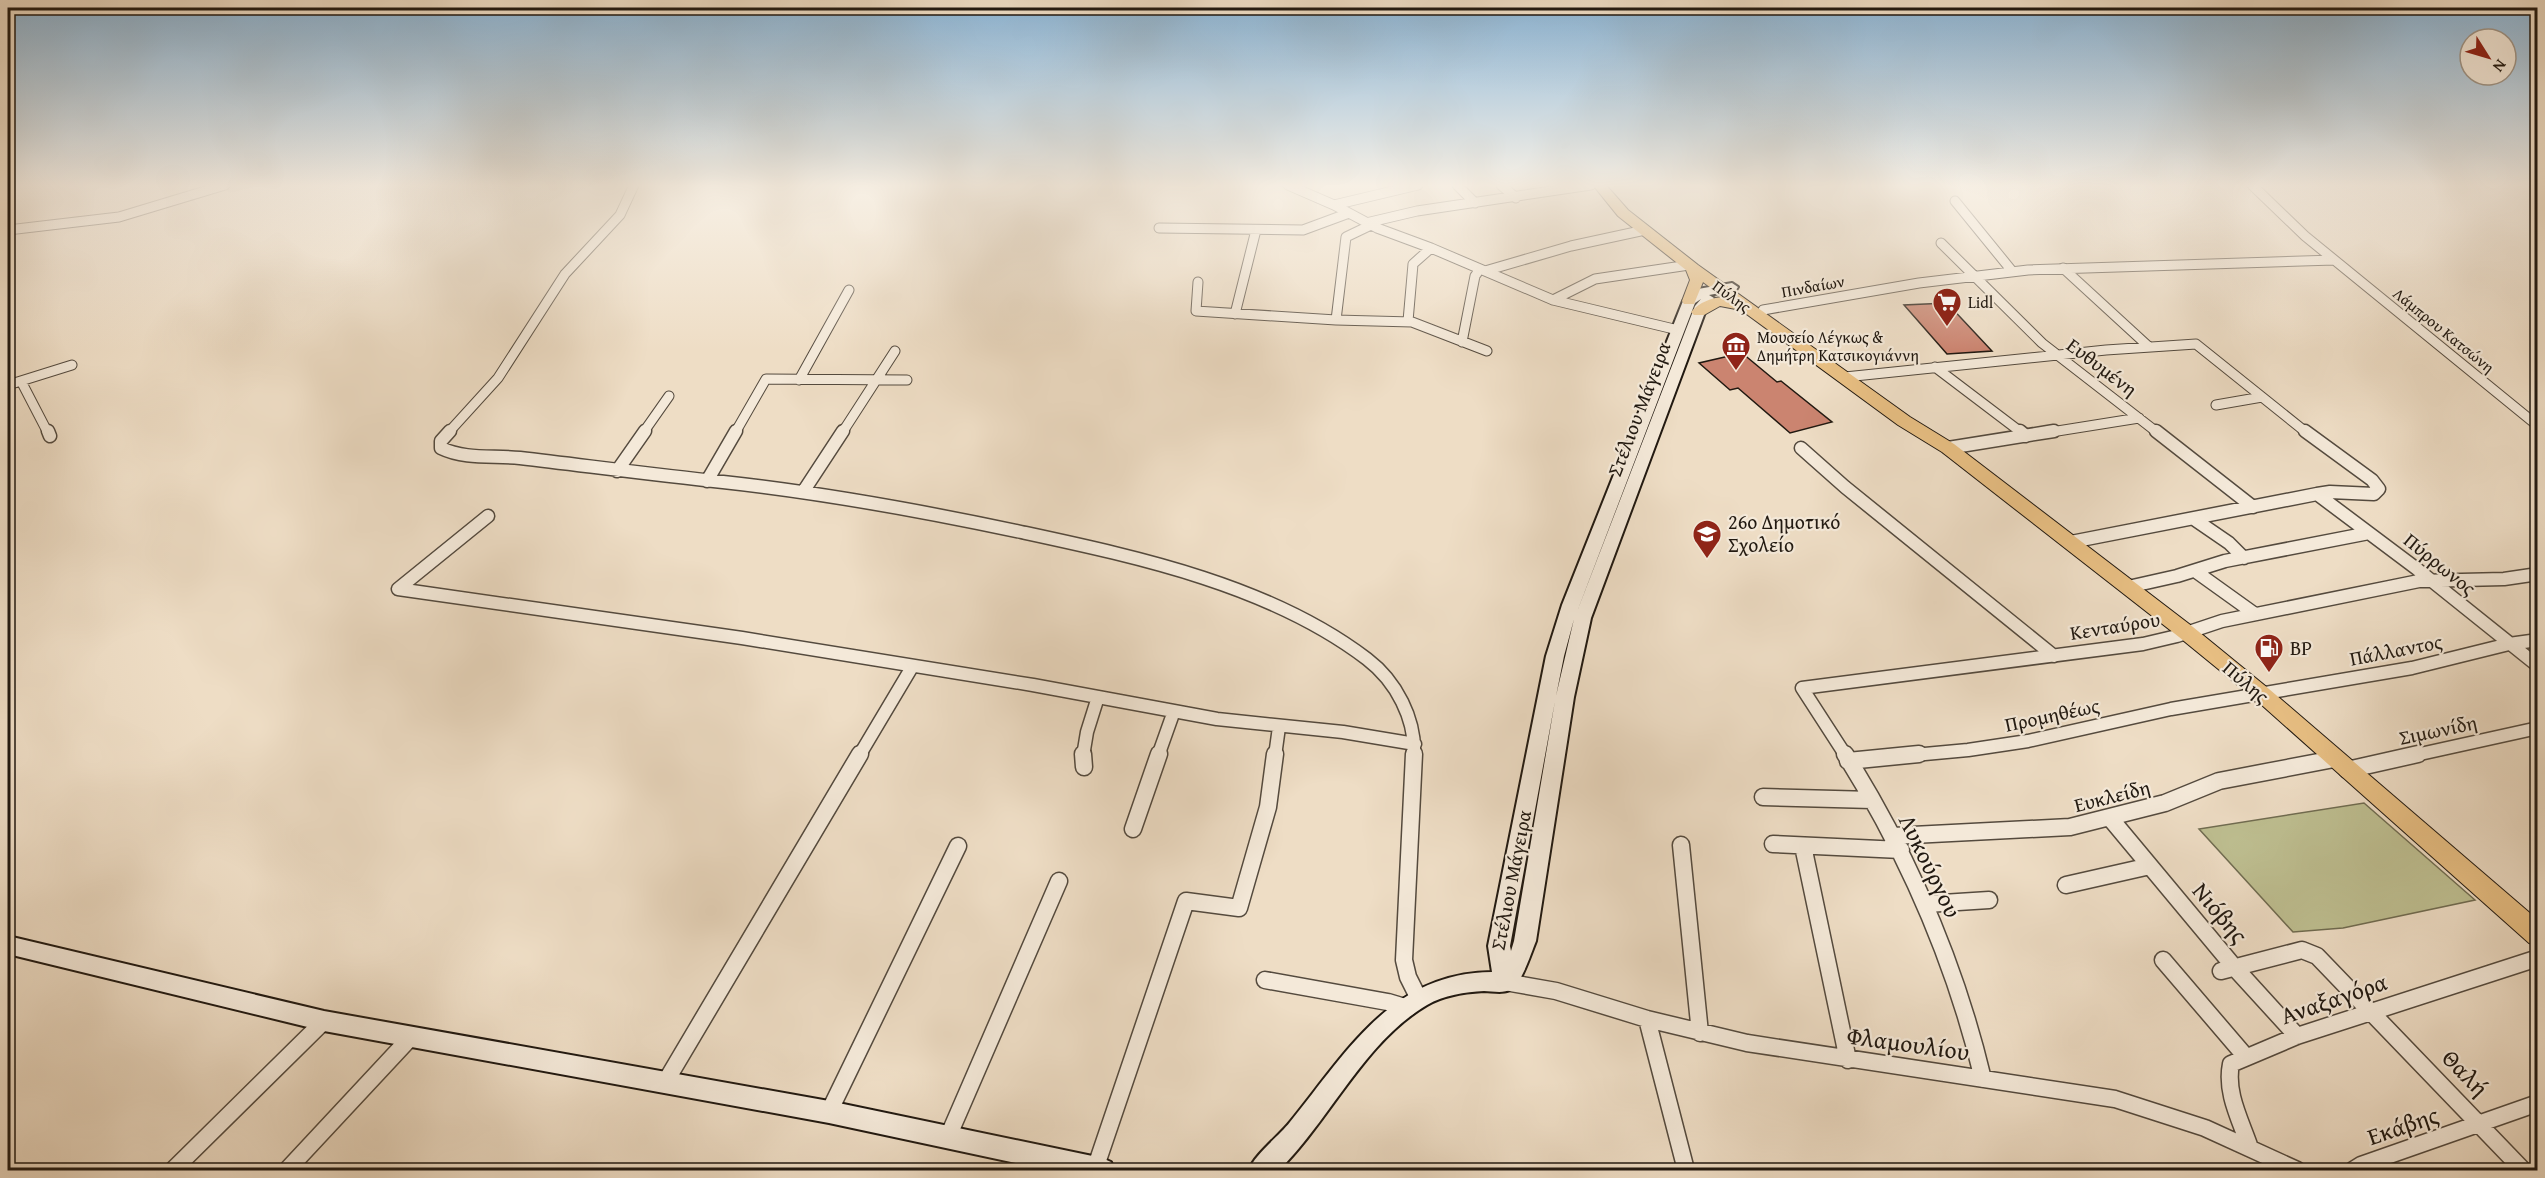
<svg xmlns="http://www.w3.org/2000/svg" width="2545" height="1178" font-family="'Gentium Book Plus',serif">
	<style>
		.green { fill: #bebf91; stroke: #706c51; stroke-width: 1.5 }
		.building { fill: #cb8470; stroke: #211911; stroke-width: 1.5 }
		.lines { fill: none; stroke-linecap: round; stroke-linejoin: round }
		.street-far2-casing { stroke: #544a3e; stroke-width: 11 }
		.street-far1-casing { stroke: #544a3e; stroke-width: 15 }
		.street-casing { stroke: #544a3e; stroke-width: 19 }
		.secondary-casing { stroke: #211911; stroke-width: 4 }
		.primary-casing { stroke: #211911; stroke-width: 2 }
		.street-far2 { stroke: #f4e9d9; stroke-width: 9 }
		.street-far1 { stroke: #f4e9d9; stroke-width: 12 }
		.street { stroke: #f4e9d9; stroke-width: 16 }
		.secondary { fill: #f4e9d9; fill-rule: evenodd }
		.primary { fill: #e7be82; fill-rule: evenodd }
		.labels { text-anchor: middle; stroke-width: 4.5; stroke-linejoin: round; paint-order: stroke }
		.far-street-label { font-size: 16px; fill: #211911; stroke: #f4e9d9 }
		.far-poi-label { font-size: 16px; fill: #211911; stroke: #f4e9d9; text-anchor: start }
		.street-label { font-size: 20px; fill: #211911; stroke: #f4e9d9 }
		.poi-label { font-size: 20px; fill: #211911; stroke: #f4e9d9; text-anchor: start }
		.near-street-label { font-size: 24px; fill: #211911; stroke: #f4e9d9 }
	</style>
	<rect width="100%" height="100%" fill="#eeddc5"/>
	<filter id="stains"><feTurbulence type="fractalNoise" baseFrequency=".00333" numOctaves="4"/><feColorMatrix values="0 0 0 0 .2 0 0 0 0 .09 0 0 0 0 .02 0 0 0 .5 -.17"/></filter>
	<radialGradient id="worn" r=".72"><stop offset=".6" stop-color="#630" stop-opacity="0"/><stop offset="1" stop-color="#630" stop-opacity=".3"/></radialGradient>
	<!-- green -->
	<path class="green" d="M1709,294L1699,301L1695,307L1584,597L1519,935L1512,946L1511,941L1569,629L1693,305L1697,299Z
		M2364,803L2475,900L2343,928L2293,932L2199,829Z"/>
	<!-- building -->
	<path class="building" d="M1947,303L1992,351L1947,354L1904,305Z
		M1742,353L1777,382L1781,381L1832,422L1790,433L1738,388L1730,390L1699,363Z"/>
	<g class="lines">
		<!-- street-far2 casing -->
		<g class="street-far2-casing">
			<path id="street-far2" d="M1288,185L1334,205L1377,228L1431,248L1553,300L1678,330
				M1457,185L1475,203
				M1501,185L1516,198
				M2252,185L2305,236L2538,426
				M1955,201L2012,271
				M1334,205L1418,185
				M1366,223L1417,211L1591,185
				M1159,228L1303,230L1349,213
				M8,230L119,217L225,185
				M1941,243L2042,343L2158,433
				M2063,268L2148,346
				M1485,271L1571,246L1645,230
				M1198,282L1196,311L1336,320L1412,322L1487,351
				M1553,300L1595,279L1689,265
				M1763,310L1919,283L2028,270L2334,260
				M1235,314L1256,230
				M1336,320L1346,237L1371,225
				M1408,321L1413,264L1431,248
				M1462,342L1475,276L1480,269
				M1935,367L2022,433
				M1845,377L2106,350L2196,344L2307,433
				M799,380L849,290
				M21,381L48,433
				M8,385L72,365
				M2216,405L2262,397
				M448,433L498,378L565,274L620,215L634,185
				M643,433L669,396
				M735,433L766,379L907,380
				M842,433L895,351
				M2045,433L2139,418"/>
		</g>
		<!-- street-far1 casing -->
		<g class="street-far1-casing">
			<path id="street-far1" d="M48,431L50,436
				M450,431L441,441V448C466,460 494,455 520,458C588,466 656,475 723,482C824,493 922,511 1021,532C1137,557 1270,585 1367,659C1396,681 1416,719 1414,756
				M2020,431L2026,436
				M2156,431L2253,507
				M1801,448L1845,487L2054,656
				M1948,448L2054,431
				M617,471L645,431
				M707,481L736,431
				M803,492L843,431
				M2317,494L2417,569L2538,666
				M2194,519L2229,543L2244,558
				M2071,542L2317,494L2330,492L2374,494L2379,489L2372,480L2305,431
				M2195,571L2255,614
				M2128,587L2177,576L2225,561L2369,533
				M398,589L742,638L1033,685L1217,719L1343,732L1415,744
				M398,589L488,516
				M859,756L912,667
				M1083,756L1087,732L1098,697
				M1158,756L1174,711
				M1275,756L1279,727
				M1846,756L1802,688L2143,644L2177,636L2222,621L2419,581L2504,579L2538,574
				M1903,756L1968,750L2028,741L2171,709L2412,668L2509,644L2538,640
				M2411,756L2538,728"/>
		</g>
		<!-- street casing -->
		<g class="street-casing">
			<path id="street" d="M1083,754L1084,767
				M1414,754L1404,960L1408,977L1419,999
				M1845,754C1909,856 1955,962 1983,1079
				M1848,761L1919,754
				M2347,770L2418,754
				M1763,797L1872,800
				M2110,818L2235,968L2297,1036
				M1133,829L1159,754
				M1893,836L2070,827L2165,803L2219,781L2334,759
				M1773,844L1901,850
				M1681,845L1700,1033
				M1803,846L1848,1060
				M2066,885L2150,866
				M1927,904L1989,900
				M2163,960L2246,1057
				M2221,971L2302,950L2317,956L2523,1170
				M1265,980L1388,1002L1408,1008
				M1505,982L1556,991L1647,1019L1747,1043L2115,1099L2205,1128L2297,1170
				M1647,1019L1686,1170
				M666,1081L860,754
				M829,1112L958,846
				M948,1137L1059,881
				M2250,1148C2241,1121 2225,1093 2231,1064L2297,1036L2538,958
				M1095,1169L1186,901L1239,908L1268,807L1275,754
				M173,1170L324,1021
				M287,1170L411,1037
				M2353,1170L2361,1165L2538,1103"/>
		</g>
		<!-- secondary casing -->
		<g class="secondary-casing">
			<path id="secondary" d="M1732,283L1738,287L1736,290L1709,295L1714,298L1707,307L1591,618L1574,697L1536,941C1531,953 1522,983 1511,989C1504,994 1492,991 1484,991C1465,992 1444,995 1427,1005C1364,1042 1330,1120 1279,1170H1249C1254,1155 1279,1136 1290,1122C1347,1052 1391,973 1492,972L1488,946L1546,656L1562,605L1683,301L1698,289ZM1701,299L1695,306L1575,617L1695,303ZM1574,619L1556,696L1564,656ZM1555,701L1514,941L1511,951L1510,946Z
				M8,936L324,1011L829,1101L1102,1158L1111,1162L1114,1170H1049L829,1123L324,1031L8,954Z"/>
		</g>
		<!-- primary casing -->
		<g class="primary-casing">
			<path id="primary" d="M1593,185H1606L1628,210L1698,265L1910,417L1954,444L2193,627L2269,689L2538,920V946L2529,943L2255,699L2179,637L1942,452L1898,425L1741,310L1720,306L1704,315H1694L1691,312C1700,302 1711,298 1723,297L1703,282L1694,304H1684L1682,301L1690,280L1686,270L1618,216Z"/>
		</g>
		<!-- street-far2 -->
		<use href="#street-far2" class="street-far2"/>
		<!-- street-far1 -->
		<use href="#street-far1" class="street-far1"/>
		<!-- street -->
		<use href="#street" class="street"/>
		<!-- secondary -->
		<use href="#secondary" class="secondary"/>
		<!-- primary -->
		<use href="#primary" class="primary"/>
	</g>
	<!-- sky -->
	<linearGradient id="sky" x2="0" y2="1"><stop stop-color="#8bb6d8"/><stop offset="0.53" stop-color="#f7f0e5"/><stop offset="1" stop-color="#f7f0e5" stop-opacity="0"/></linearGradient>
	<rect width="2545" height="350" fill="url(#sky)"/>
	<!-- icons -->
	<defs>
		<g id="supermarket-pin" transform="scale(1.5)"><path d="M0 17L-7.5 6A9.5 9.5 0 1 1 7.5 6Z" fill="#8f2418" stroke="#f4e9d9"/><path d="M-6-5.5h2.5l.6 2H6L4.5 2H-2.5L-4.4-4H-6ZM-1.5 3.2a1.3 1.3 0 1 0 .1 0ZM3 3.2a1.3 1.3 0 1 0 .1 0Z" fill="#fff"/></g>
		<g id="museum-pin" transform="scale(1.5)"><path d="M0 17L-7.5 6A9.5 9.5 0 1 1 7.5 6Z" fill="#8f2418" stroke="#f4e9d9"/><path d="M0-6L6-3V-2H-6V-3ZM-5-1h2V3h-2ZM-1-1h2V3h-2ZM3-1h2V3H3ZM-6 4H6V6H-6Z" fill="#fff"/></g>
		<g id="school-pin" transform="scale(1.5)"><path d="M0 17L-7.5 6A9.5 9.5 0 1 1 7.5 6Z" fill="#8f2418" stroke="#f4e9d9"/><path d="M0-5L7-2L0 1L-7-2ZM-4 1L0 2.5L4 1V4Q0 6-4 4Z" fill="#fff"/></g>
		<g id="fuel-pin" transform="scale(1.5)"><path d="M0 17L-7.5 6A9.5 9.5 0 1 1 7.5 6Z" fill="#8f2418" stroke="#f4e9d9"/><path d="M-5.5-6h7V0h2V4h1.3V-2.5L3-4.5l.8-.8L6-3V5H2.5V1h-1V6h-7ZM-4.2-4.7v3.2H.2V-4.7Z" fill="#fff"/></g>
	</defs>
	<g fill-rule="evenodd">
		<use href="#supermarket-pin" x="1947" y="302"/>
		<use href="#museum-pin" x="1736" y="346"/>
		<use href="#school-pin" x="1707" y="534"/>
		<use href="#fuel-pin" x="2269" y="648"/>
	</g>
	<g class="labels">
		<!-- far-street labels -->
		<g class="far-street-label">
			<text transform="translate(1813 286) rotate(-10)" y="6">Πινδαίων</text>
			<text transform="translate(1732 296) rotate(36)" y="6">Πύλης</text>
			<text transform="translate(2444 330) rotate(39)" y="6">Λάμπρου Κατσώνη</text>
		</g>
		<!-- far-poi labels -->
		<g class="far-poi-label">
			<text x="1968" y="308">Lidl</text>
			<text x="1757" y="343">Μουσείο Λέγκως &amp;<tspan x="1757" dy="18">Δημήτρη Κατσικογιάννη</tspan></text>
		</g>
		<!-- street labels -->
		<g class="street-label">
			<text transform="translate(2102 367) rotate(37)" y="7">Ευθυμένη</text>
			<text transform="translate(1639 409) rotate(-69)" y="7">Στέλιου Μάγειρα</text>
			<text transform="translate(2440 564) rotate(39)" y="7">Πύρρωνος</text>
			<text transform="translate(2115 626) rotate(-9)" y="7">Κενταύρου</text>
			<text transform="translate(2396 650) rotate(-11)" y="7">Πάλλαντος</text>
			<text transform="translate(2246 682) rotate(40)" y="7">Πύλης</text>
			<text transform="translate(2052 715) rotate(-12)" y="7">Προμηθέως</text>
			<text transform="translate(2438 730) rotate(-12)" y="7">Σιμωνίδη</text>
			<text transform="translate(2112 796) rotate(-14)" y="7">Ευκλείδη</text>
			<text transform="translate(1511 880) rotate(-79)" y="7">Στέλιου Μάγειρα</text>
		</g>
		<!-- poi labels -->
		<g class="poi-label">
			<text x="1728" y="529">26ο Δημοτικό<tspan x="1728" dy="23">Σχολείο</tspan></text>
			<text x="2290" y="655">BP</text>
		</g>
		<!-- near-street labels -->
		<g class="near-street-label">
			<text transform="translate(1930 866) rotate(64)" y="8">Λυκούργου</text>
			<text transform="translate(2220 913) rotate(50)" y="8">Νιόβης</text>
			<text transform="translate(2334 999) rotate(-19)" y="8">Αναξαγόρα</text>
			<text transform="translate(1908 1044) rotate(8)" y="8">Φλαμουλίου</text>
			<text transform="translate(2465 1073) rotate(46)" y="8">Θαλή</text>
			<text transform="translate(2403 1126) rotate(-19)" y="8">Εκάβης</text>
		</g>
	</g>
	<!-- margin -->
	<rect width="2545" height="1178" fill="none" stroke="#eeddc5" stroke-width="30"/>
	<rect x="9" y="9" width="2527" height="1160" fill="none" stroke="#211911" stroke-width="3"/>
	<rect x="15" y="15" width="2515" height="1148" fill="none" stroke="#211911" stroke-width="1.5"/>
	<!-- north arrow -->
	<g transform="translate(2488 57) rotate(127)"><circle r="28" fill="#f4e9d9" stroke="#a09689" stroke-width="1.5"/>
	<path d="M0-4.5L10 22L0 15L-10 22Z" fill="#8f2418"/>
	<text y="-9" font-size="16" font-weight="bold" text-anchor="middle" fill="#211911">N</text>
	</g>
	<rect width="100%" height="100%" filter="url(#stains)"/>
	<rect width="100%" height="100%" fill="url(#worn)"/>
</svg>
